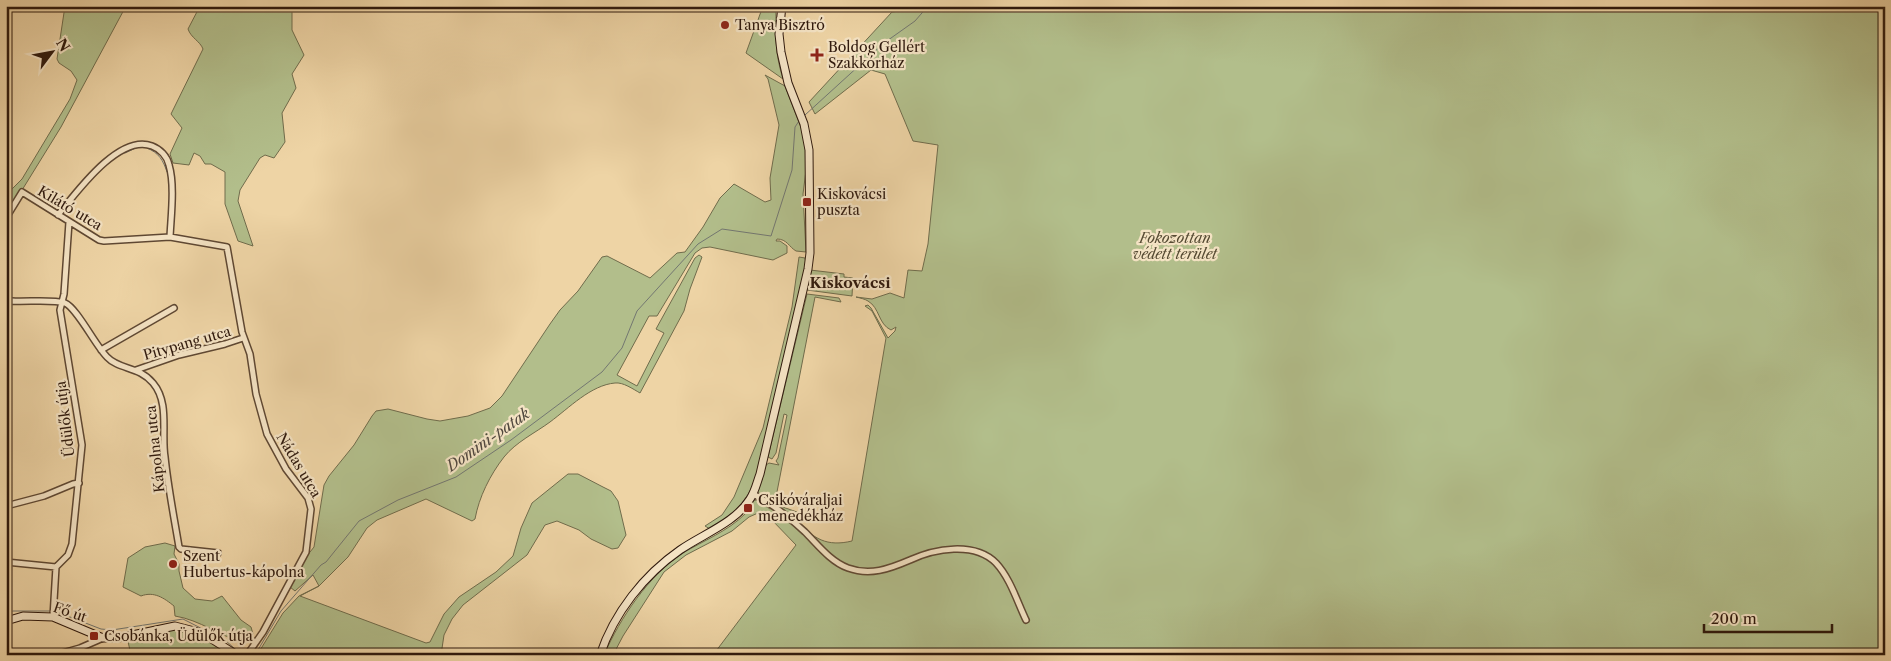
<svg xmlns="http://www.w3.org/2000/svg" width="1891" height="661" font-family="'Libre Caslon Text',serif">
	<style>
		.green { fill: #b2be8b; stroke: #706c4c }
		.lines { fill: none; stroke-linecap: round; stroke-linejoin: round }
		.stream { stroke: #737771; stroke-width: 1 }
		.street-casing { stroke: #5f4833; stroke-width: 8 }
		.secondary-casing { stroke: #2f190d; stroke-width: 9 }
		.street { stroke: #f4e3c4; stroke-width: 5 }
		.secondary { stroke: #f4e3c4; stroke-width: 7 }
		.poi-dot { fill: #8f2418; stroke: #f4e3c4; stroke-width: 2 }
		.labels { text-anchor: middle; stroke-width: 4.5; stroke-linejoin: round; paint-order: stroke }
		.poi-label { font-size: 14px; fill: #2f190d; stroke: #f4e3c4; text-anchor: start }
		.street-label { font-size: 14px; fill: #2f190d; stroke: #f4e3c4 }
		.park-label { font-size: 14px; font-style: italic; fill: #564b33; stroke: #f4e3c4 }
		.neighbourhood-label { font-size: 15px; font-weight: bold; fill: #2f190d; stroke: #f4e3c4 }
		.water-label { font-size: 15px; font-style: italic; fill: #51483f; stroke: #f4e3c4 }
	</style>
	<rect width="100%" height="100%" fill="#eed4a5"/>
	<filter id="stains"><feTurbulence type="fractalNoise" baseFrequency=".004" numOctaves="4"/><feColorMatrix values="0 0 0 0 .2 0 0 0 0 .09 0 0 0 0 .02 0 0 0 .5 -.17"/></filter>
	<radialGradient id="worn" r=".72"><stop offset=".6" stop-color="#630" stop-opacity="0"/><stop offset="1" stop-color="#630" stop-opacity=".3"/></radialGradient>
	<!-- green -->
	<path class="green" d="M65,6H126L61,127L6,216V208L10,202L8,193L22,179L70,99L77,80L71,71L59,63L57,59Z
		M200,6H290L292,8V30L304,55L292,74L296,88L282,113L285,142L274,158L265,155L260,158L240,190L238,201L253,246L238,241L225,204V172L211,164H205L200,156L194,153L189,165L173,163L170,154L182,128L171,114L203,49C200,41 191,38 188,29Z
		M763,6H776C776,35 774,50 783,79L746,53Z
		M908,6H1885V655H713L796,545L770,518L758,513L749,517L732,531L686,555L664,572L623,636L613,655H604C620,618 649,575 683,553C703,541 728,531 745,514C748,511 750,506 753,501L756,500L770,509L774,507L757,496V492L766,465L769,463L779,465L776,461L778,458L787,415L784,414L776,453L772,459L768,457L807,294L839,298L841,302L815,297L775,502L777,505L797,512V520C813,539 827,547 852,541L886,338L872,311L865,306L868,305L871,308L888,338L895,331L896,327L891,330C878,324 880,308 868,301C865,299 860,298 856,297L872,299L890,293L904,298L908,270L922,271L928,244L938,145L913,141L885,74L871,70L815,114L809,102L892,12L906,10Z
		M765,75L785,86L802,130L806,148V170L803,194L806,252L796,251C789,247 787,239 777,239L776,241H780L787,246V253L773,260L710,247L702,248L695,253L657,316H649L617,375L637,386L664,333L656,329L695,258L699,255L702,257L690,289L684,311L640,393C633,389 623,382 615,383C591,385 569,408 550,422C535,433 516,442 504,457C490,475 479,497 475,519L472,521L426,499L377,520L367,528L348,557L319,586L300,596L426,643L430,642L444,614L459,597L496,572L513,556L521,528L532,503L568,474H578L603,487L611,491L618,501L626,535L618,548L612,549L591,539L579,530L557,521L545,525L527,555L463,605L452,619L444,635L441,655H257L283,613L299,596L319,586L313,575L295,591L290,587L302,562L314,547L324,485L329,476L354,445L372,416L376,411L388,409L427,419L440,421L468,416L490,408L502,396L550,324L560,310L578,291L602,257L607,256L650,278L677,253L685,252L703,227L720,198L734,184L765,202L771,200L770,178L779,125L768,79Z
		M799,257L805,258L806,263L755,481C743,507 733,513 710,529L705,526L722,515L734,497L763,428L792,307Z
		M810,270L844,274V277L853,278L852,296L807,290Z
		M165,543L175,546L174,554L179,564V571L183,588L195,599L212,601L222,596L241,620L251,627L253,634L244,643C220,636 200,620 175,616L174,606C164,598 154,591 141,596L123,587L128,558L145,547Z
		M180,628L194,632L234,655H131L127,637Z"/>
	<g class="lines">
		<!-- stream -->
		<path class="stream" d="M805,115L884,43L915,21L928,6
			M147,148C159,153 163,160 167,172
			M125,153L138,147H144
			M57,612L101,629L112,630L183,619L226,641L242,655
			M6,613L13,611H53
			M255,655L281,611L321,565L326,562L359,521L398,500L456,477L511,440L602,372L622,348L637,311L698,244L722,229L771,236L792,170L795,127L799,121"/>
		<!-- street casing -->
		<g class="street-casing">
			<path id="street" d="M58,215C76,193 119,133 152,146C160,149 167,156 169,165C175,185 171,216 170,237
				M6,218L22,192L99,240L104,241L170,237L227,247L242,332L250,354L256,394L267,434L286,469L308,498L311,509L306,552L263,632L247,655
				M6,302L12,301C27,302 52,299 65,303C77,308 95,345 107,357C119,370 139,366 153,383C170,403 161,433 165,457C168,487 174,517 179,547L181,549L218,553
				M101,350L174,308
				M136,370L179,355L225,344L243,338
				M753,494C773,504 789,517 805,532C818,545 831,562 848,568C870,576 889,569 910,560C934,549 974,541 996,563C1010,578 1017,601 1026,620
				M6,506L44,496L73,484L79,483
				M6,562L56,567
				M53,617L56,567L68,555L72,544L82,445L60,310L64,294L69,222
				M55,655L80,648L103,638"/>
		</g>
		<!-- secondary casing -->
		<g class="secondary-casing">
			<path id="secondary" d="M6,621L23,616L53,617L103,638H118L175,626L202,633L237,655
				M600,655C614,613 644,575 680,550C703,534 735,523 750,499C755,492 757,482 760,474L808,269L810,253L809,150L804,124L788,83L781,52L779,34L782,6"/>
		</g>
		<!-- street -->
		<use href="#street" class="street"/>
		<!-- secondary -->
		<use href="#secondary" class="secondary"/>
	</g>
	<!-- markers -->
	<g class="poi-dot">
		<circle cx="725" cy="25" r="5"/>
		<path d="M814.5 47.5h5v5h5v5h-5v5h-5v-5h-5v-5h5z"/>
		<rect x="802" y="197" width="10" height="10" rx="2.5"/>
		<rect x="743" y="503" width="10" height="10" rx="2.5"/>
		<circle cx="173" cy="564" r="5"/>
		<rect x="89" y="631" width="10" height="10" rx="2.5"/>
	</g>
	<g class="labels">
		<!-- poi labels -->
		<g class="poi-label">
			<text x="735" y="30">Tanya Bisztró</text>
			<text x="828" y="52">Boldog Gellért<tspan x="828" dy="16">Szakkórház</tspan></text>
			<text x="817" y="199">Kiskovácsi<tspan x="817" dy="16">puszta</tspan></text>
			<text x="758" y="505">Csikóváraljai<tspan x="758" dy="16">menedékház</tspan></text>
			<text x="183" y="561">Szent<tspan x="183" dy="16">Hubertus-kápolna</tspan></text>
			<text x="104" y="641">Csobánka, Üdülők útja</text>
		</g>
		<!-- street labels -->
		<g class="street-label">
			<text transform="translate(70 208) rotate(31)" y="5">Kilátó utca</text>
			<text transform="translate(187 343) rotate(-16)" y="5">Pitypang utca</text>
			<text transform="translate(65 419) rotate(-97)" y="5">Üdülők útja</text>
			<text transform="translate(155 449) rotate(-96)" y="5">Kápolna utca</text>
			<text transform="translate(299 465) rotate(59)" y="5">Nádas utca</text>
			<text transform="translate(70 612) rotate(19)" y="5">Fő út</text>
		</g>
		<!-- park labels -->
		<g class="park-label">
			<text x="1175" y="243">Fokozottan<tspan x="1175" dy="16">védett terület</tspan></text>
		</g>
		<!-- neighbourhood labels -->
		<g class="neighbourhood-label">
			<text x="850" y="288">Kiskovácsi</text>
		</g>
		<!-- water labels -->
		<g class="water-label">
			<text transform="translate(488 440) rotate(-35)" y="5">Domini-patak</text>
		</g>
	</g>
	<!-- margin -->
	<rect width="1891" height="661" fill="none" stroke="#eed4a5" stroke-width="25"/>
	<rect x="8" y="8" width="1876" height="646" fill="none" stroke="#2f190d" stroke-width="2.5"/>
	<rect x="12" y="12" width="1866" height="636" fill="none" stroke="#2f190d"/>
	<!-- north arrow -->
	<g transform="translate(52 52) rotate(58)" stroke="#f4e3c4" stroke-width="4" paint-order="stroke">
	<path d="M0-4L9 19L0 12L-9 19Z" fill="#2f190d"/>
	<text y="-8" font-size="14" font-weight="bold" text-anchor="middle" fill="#2f190d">N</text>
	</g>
	<!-- scale -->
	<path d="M1704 624v8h128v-8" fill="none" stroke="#2f190d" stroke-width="2.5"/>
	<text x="1711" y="624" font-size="15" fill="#2f190d" stroke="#f4e3c4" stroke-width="4" paint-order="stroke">200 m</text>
	<rect width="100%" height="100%" filter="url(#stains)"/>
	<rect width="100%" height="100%" fill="url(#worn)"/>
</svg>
